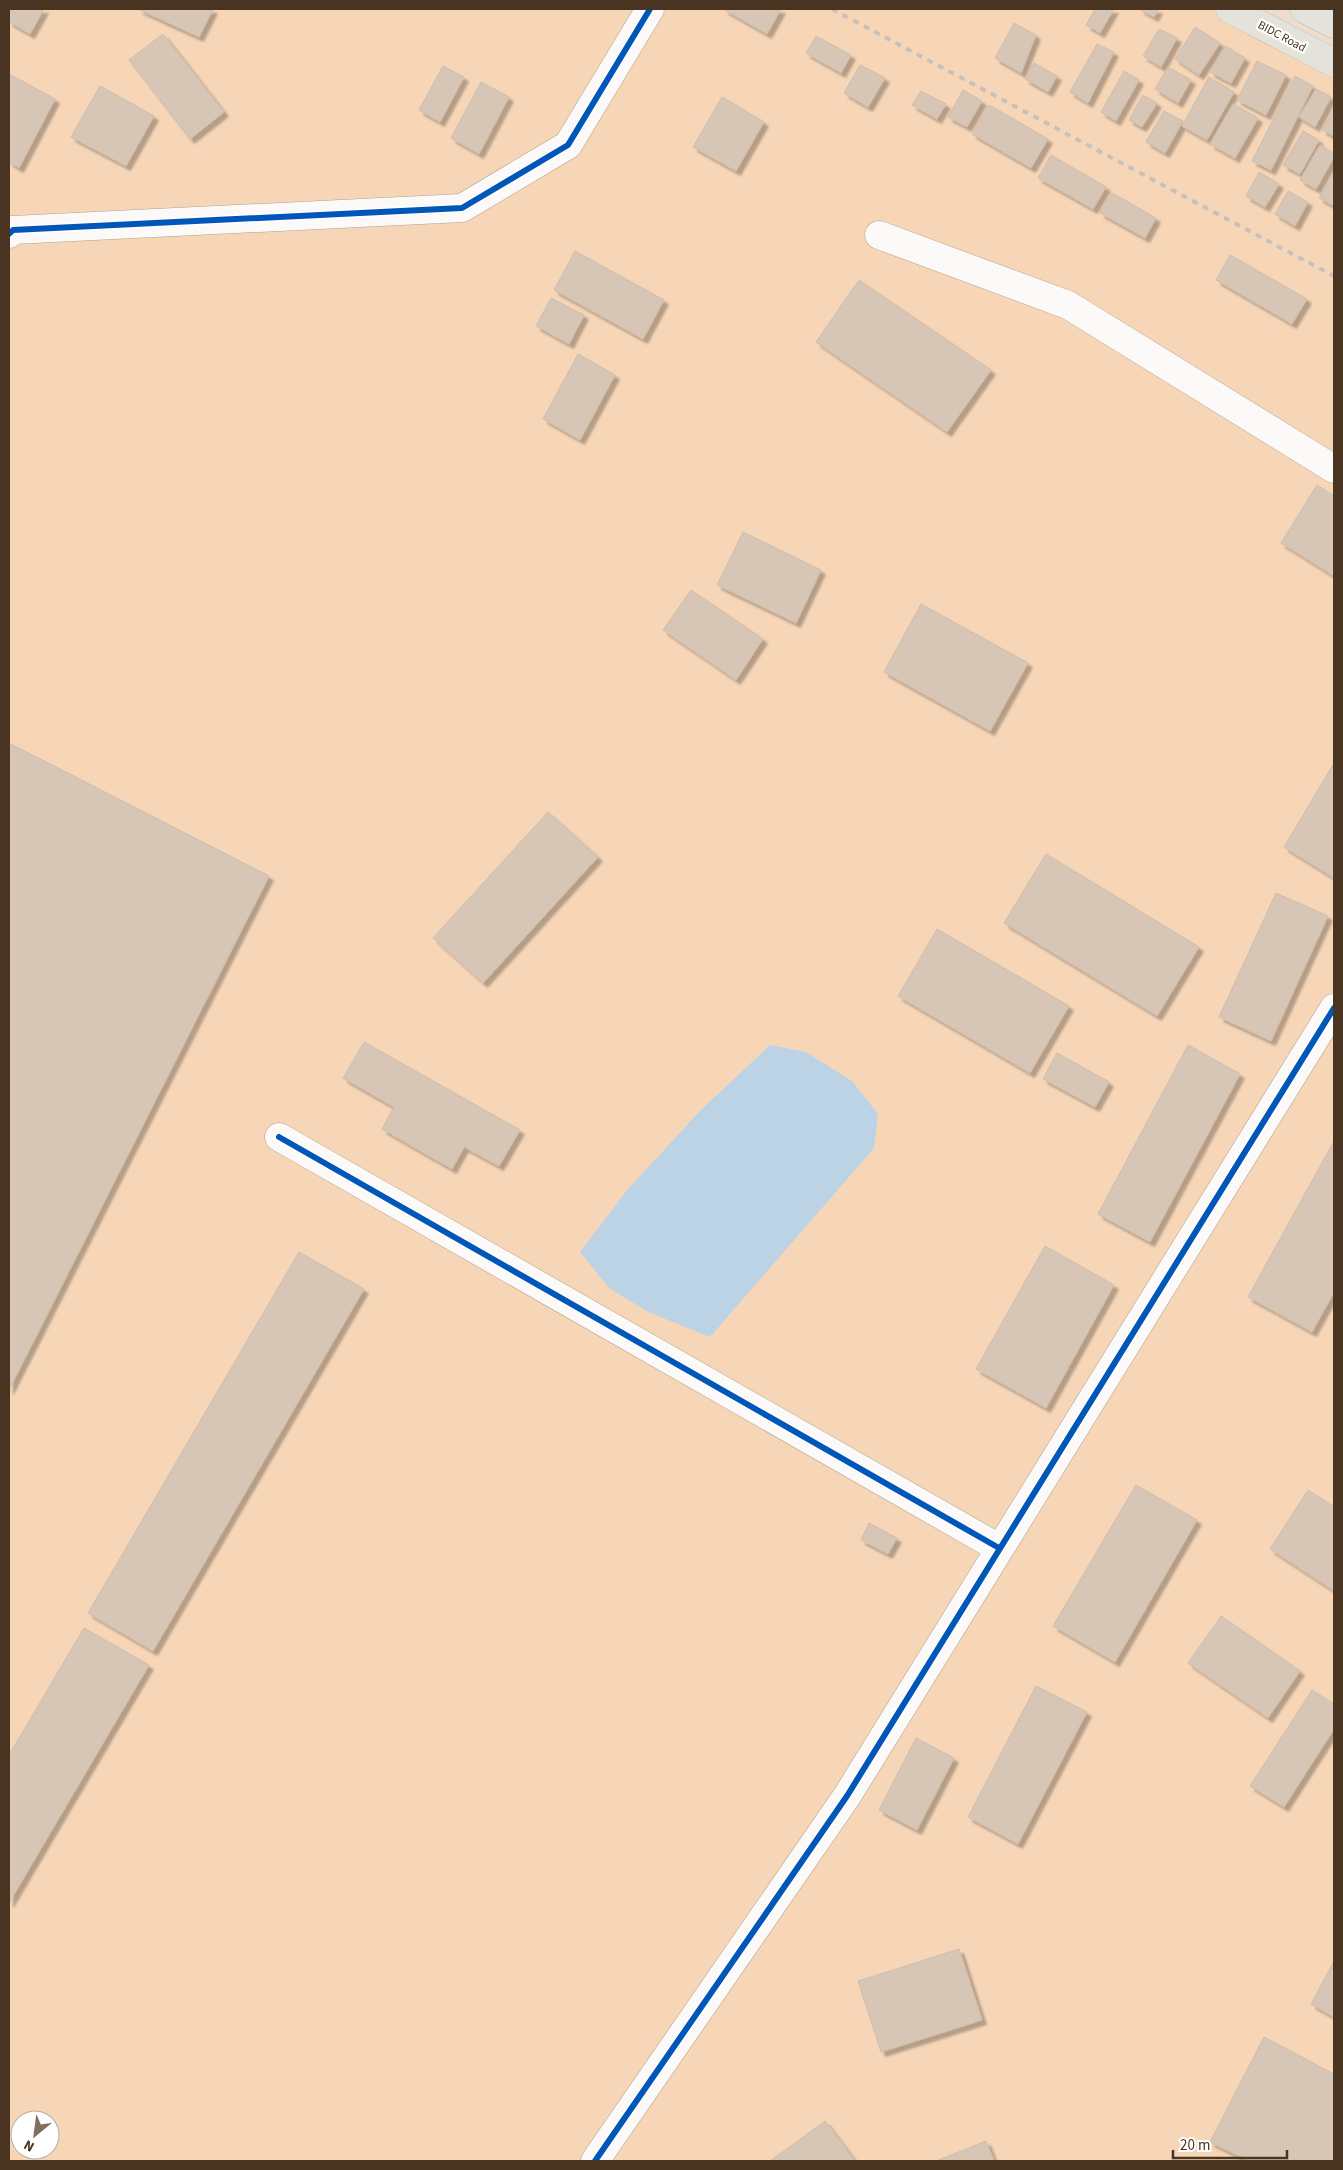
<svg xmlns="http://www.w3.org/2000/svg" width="1343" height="2170" font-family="'Source Sans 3',sans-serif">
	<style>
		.built { fill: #f7d6b7; fill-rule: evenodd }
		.water { fill: #bcd2e5 }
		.building { fill: #d7c6b5; stroke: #cebdad; filter: url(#shadow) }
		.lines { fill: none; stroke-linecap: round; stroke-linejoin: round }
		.minor-casing { stroke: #af9f8e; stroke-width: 29 }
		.major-casing { stroke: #c6bbb0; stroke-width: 29 }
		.minor { stroke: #fcfaf8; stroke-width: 28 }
		.major { stroke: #e4e3db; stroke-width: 28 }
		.rail { stroke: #c6c1bc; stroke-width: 4; stroke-dasharray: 6 6; stroke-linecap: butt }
		.cycleway-casing { stroke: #fff; stroke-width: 9 }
		.cycleway { stroke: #0057b8; stroke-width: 6 }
		.labels { text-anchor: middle; stroke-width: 4.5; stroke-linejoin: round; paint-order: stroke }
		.street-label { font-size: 12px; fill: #483420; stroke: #fff }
	</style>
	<defs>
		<filter id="shadow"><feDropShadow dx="4.5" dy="4.5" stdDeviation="1" flood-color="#0004"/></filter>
	</defs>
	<rect width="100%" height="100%" fill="#eeddcd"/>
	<!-- built -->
	<path class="built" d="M9,9H1253L1334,53V2161H9ZM20,2120H50V2150H20Z"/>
	<!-- water -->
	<path class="water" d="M770,1045L806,1052L852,1081L878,1114L874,1148L710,1337L648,1312L609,1288L580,1252L628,1189L701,1110Z"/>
	<!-- building -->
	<path class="building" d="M9,9H44L30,34L9,22Z
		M138,9H213L199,37Z
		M723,9H781L767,34Z
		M1095,9H1114L1100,33L1086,25Z
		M1139,9H1158L1154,17Z
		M1014,23L1036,35L1021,73L995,58Z
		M1195,27L1220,43L1199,75L1175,59Z
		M1159,29L1177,38L1161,67L1143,56Z
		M163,34L224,112L190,139L129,60Z
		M816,36L851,55L841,73L806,53Z
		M1097,44L1114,52L1088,103L1070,92Z
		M1225,46L1245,58L1231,83L1210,72Z
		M1257,61L1286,75L1266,115L1237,100Z
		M1034,63L1057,76L1048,92L1025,79Z
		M860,65L885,78L868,107L844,93Z
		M443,66L464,77L440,122L419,110Z
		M1168,67L1191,80L1178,103L1155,89Z
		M1124,71L1139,80L1116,121L1101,112Z
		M9,74L55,99L19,168L9,162Z
		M1295,76L1313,86L1271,170L1252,161Z
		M1209,77L1234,92L1207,140L1182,126Z
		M481,82L509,97L479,154L451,138Z
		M100,86L154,116L126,166L71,137Z
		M1316,89L1331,97L1315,127L1299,117Z
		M963,90L982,101L967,127L948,117Z
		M921,91L946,104L937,119L912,105Z
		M1143,95L1157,103L1142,127L1129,120Z
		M722,97L764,122L736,171L693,147Z
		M1233,104L1258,118L1235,158L1210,144Z
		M989,105L1048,139L1031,168L972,134Z
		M1334,109V136L1322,130Z
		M1164,111L1183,121L1165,153L1146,142Z
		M1303,131L1319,140L1300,174L1283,165Z
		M1320,145L1334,153V157L1316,189L1300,180Z
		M1051,155L1106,187L1093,209L1038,178Z
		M1334,171V206L1319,198Z
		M1259,172L1279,184L1265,207L1246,196Z
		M1288,191L1308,202L1295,226L1275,214Z
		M1112,193L1156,218L1145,238L1100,213Z
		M575,251L664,300L643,339L554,290Z
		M1230,255L1307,299L1292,324L1216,280Z
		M859,280L991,370L947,432L816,342Z
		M551,298L584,315L569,344L536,326Z
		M578,354L615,375L580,440L543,419Z
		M1317,485L1334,496V576L1281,543Z
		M743,532L821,570L796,623L717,585Z
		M691,590L763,639L736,680L663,630Z
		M921,604L1028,663L990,731L884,672Z
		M9,743L269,876L9,1390Z
		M1334,763V878L1284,847Z
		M548,812L598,857L483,983L433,938Z
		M1046,854L1199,947L1157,1016L1004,923Z
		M1276,893L1328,916L1271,1041L1219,1017Z
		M937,929L1069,1006L1030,1073L898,996Z
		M364,1042L520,1130L499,1166L464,1147L452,1169L382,1129L394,1107L343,1078Z
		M1188,1045L1240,1074L1150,1242L1098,1214Z
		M1057,1053L1109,1082L1095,1107L1043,1079Z
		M1334,1141V1292L1312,1332L1248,1297Z
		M1045,1246L1114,1285L1046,1408L976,1369Z
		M299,1252L364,1289L153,1651L88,1613Z
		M1136,1485L1197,1520L1115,1662L1053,1626Z
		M1308,1490L1334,1507V1591L1270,1549Z
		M869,1523L897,1538L888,1554L861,1540Z
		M1221,1616L1300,1671L1268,1718L1188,1663Z
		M84,1628L149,1665L9,1903V1755Z
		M1036,1686L1087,1712L1018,1844L968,1817Z
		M1312,1690L1334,1704V1729L1284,1807L1250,1786Z
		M916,1738L954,1758L917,1830L879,1810Z
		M959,1949L982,2020L881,2052L858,1981Z
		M1334,1961V2017L1311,2004Z
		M1264,2037L1334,2074V2161H1249L1210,2142Z
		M825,2121L855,2161H770Z
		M986,2141L994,2161H936Z"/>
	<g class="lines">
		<!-- minor casing -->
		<g class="minor-casing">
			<path id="minor" d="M9,234L13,230L462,208L568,145L650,9
				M879,235L1068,305L1334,469
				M279,1137L999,1548
				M595,2161L847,1796L1334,1008"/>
		</g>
		<!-- major casing -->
		<g class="major-casing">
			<path id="major" d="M1230,9L1334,63
				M1304,9L1334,24"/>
		</g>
		<!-- minor -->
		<use href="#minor" class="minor"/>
		<!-- major -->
		<use href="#major" class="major"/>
		<!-- rail -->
		<path class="rail" d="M832,9L1334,276"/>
		<!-- cycleway casing -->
		<g class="cycleway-casing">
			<path id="cycleway" d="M9,234L13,230L462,208L568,145L650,9
				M279,1137L999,1548
				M595,2161L847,1796L1334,1008"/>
		</g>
		<!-- cycleway -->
		<use href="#cycleway" class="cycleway"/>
	</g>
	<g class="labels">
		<!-- street labels -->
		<g class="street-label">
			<text transform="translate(1282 36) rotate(28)" y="4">BIDC Road</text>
		</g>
	</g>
	<!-- border -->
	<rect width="1343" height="2170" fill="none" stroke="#483420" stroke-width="20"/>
	<!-- north arrow -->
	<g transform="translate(35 2135) rotate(209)"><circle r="24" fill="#ffffff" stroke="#b6aea6"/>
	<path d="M0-4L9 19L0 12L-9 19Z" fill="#826f5d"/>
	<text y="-8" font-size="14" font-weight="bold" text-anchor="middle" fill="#483420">N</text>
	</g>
	<!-- scale -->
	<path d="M1173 2150v8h114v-8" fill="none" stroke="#483420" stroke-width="2.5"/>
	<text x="1180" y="2150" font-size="15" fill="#483420" stroke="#ffffff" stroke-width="4" paint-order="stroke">20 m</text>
</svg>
